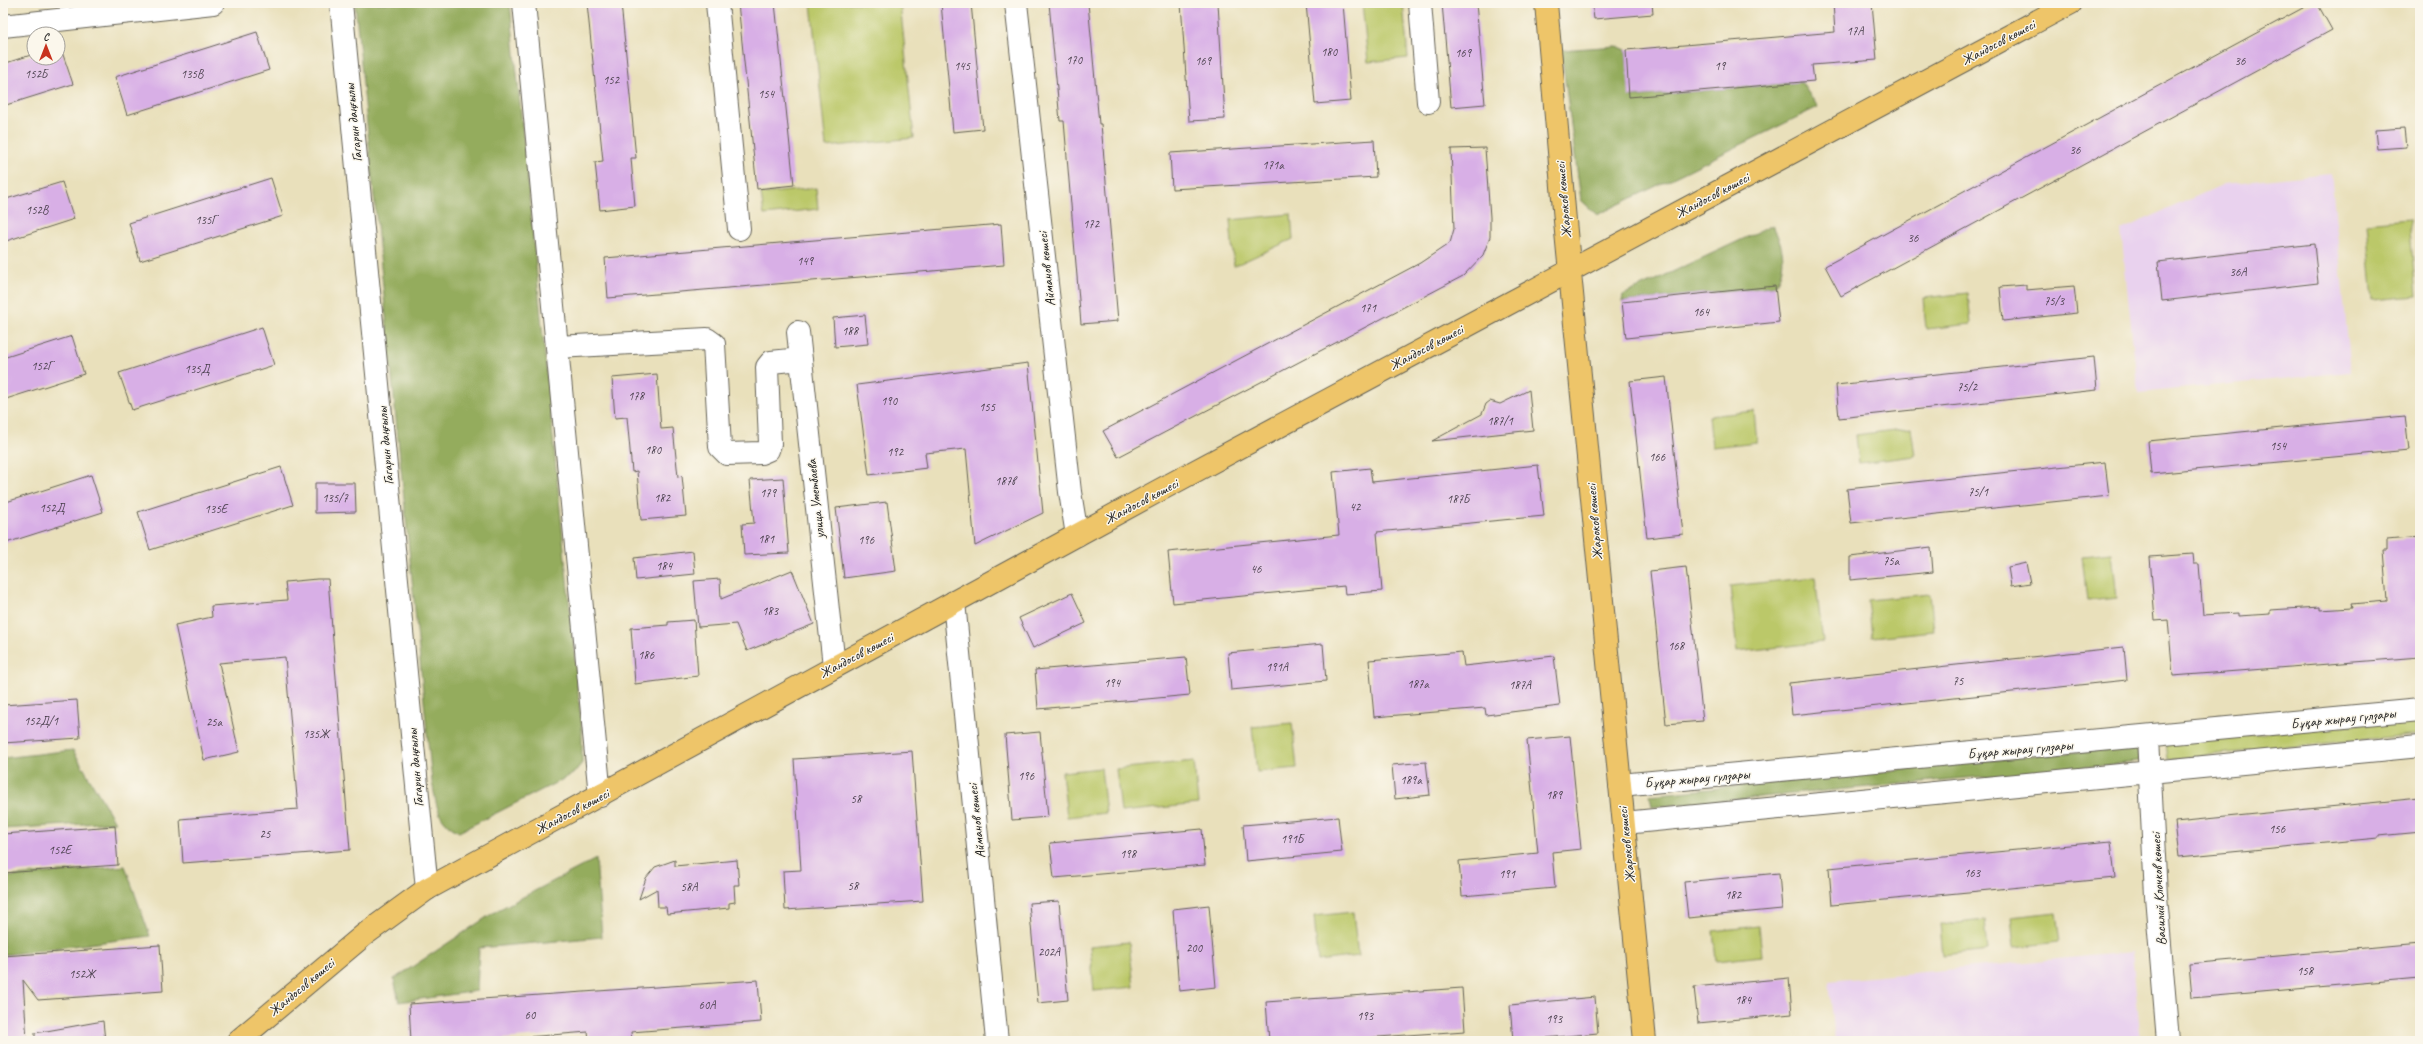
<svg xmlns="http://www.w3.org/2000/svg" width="2423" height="1044" font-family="Caveat,sans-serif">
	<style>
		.built { fill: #e9d2ee }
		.green { fill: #bbc869; stroke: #6c7242 }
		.forest { fill: #94ac5d; stroke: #58643c }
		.building { fill: #d8afe6 }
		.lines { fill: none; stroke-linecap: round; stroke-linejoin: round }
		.minor-casing { stroke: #646154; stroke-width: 24 }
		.major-casing { stroke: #646154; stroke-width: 24 }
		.minor { stroke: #fff; stroke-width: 22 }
		.major { stroke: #eec569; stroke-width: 22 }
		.labels { text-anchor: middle; stroke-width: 3; stroke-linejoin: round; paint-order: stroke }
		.number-label { font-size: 12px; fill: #4b414e }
		.street-label { font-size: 14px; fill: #1c1c1c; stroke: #fbf7ec }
	</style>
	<rect width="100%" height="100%" fill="#fbf7ec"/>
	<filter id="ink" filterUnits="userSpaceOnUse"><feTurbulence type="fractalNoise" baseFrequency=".025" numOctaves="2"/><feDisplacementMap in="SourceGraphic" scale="8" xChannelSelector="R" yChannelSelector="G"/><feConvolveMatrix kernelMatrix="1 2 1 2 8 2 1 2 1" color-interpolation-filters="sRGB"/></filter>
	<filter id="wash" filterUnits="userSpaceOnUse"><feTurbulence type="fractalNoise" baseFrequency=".012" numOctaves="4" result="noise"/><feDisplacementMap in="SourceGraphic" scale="16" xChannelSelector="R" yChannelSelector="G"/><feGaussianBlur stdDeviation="0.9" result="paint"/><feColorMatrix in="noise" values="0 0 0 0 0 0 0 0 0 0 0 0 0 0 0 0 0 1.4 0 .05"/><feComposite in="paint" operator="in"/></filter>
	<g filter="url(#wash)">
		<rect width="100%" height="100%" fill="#e9e0bb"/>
		<!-- built -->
		<path class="built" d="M2331,173L2351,372L2138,393L2121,230L2224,184Z
			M2132,952L2141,1041H1835L1829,981Z"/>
		<!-- green -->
		<path class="green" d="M811,3H900L914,138L826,147Z
			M1362,3H1403L1408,58L1368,62Z
			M816,188L818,209L764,215L761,194Z
			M1291,214L1293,239L1234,266L1230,220Z
			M2409,219L2416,296L2373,300L2366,223Z
			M1968,293L1971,324L1926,329L1923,298Z
			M1754,411L1757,442L1712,447L1709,416Z
			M1911,428L1915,456L1859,463L1856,435Z
			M2112,553L2117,598L2087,601L2082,556Z
			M1815,577L1823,642L1737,652L1730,586Z
			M1930,594L1934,631L1872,637L1868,600Z
			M2420,718V734L2168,759L2166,743Z
			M1292,723L1297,768L1257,772L1252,727Z
			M1194,761L1198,804L1121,812L1116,769Z
			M1101,768L1106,813L1067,817L1062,772Z
			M1353,912L1358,956L1318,961L1314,916Z
			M2056,912L2060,942L2014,947L2011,917Z
			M1985,920L1988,950L1943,955L1940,925Z
			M1759,926L1762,956L1716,961L1713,931Z
			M1129,942L1134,987L1094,991L1090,946Z"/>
		<!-- forest -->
		<path class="forest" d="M355,3H510L582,731V763L573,774L459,832C436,820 437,805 432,782Z
			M1617,46L1626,50L1630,97L1801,82L1818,107L1597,215L1581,200L1561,50Z
			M1773,225C1783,249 1788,262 1775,286L1622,302L1623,295Z
			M2137,746L2139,762L1652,807L1650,795Z
			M73,750L115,822L3,829V758Z
			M596,859L602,937L479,948L477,991L399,1002L394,979L496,911Z
			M125,866L150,936L3,955V877Z"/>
		<g id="blocks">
			<!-- building -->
			<path class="building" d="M587,3H621L636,158H631L635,206L600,210L595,162L603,161Z
				M738,3H775L794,185L757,189Z
				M941,3H971L983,129L953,132Z
				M1049,3H1088L1099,124H1101L1118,321L1081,324L1064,121H1060Z
				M1181,3H1218L1225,119L1189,121Z
				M1306,3H1343L1351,101L1315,104Z
				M1442,3H1476L1485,104L1451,107Z
				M1592,3H1652L1653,14L1594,19Z
				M1833,3H1872L1877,60L1812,65L1814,81L1629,97L1626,50L1835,32Z
				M2312,3H2317L2332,30L1841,296L1825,266Z
				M257,32L269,70L127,115L115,77Z
				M58,46H60L73,84L3,106V64L34,54V58H58Z
				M2404,128L2406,147L2377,149L2375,130Z
				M1374,140L1376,177L1172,189L1170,153Z
				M1485,148L1490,217V237L1483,255L1463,276L1118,457L1103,431L1420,263L1450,243L1454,229L1451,149Z
				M271,178L283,216L140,261L129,223Z
				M62,182L74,219L3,242V200Z
				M1001,224L1004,265L608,298L605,258Z
				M2314,244L2318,283L2162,301L2158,262Z
				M2026,285V290L2074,286L2077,313L2003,321L2000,287Z
				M1775,286L1779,322L1626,338L1622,302Z
				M865,315L868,344L835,347L833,318Z
				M262,327L274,365L132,410L119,373Z
				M72,336L84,374L3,400V358Z
				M2094,357L2097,390L1839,418L1836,385Z
				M1028,363L1043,513L975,546L966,449L925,453L927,468L869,475L857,385Z
				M657,374L661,429L673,428L678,477L682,476L686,516L641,520L637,471L632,472L627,417L615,418L612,378Z
				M1666,377L1683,534L1647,538L1630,381Z
				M1529,390L1533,430L1432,441L1482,414L1486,404L1490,401L1500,404Z
				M2405,416L2409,450L2151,474L2148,441Z
				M2105,462L2109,496L1851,523L1847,489Z
				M1538,465L1544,516L1377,532L1382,591L1345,594L1344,586L1173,603L1168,552L1339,535L1333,472L1370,468L1372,482Z
				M281,467L293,505L150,550L138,512Z
				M91,475L103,512L3,544V503Z
				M783,478L789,553L744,555L742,524L754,523L750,480Z
				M315,483H355L356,512L315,513Z
				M887,502L896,571L844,578L836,508Z
				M2420,537V657L2173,676L2168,620L2155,621L2150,557L2193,554L2194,564H2199L2203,615L2238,613V616L2270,614V610L2320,607V610L2352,608L2351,604L2387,601L2383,550H2387V540Z
				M1931,547L1933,572L1850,580V557Z
				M693,551L695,574L636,580L634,558Z
				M2026,563L2030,583L2011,586L2008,567Z
				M1686,567L1703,721L1666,724L1650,571Z
				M792,570L814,624L747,651L736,624L698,627L694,581L720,579L721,599Z
				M317,579H328L350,850L183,863L180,819L298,809L285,657L219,663L239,752L204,760L175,625L212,617L211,606L287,600L285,582Z
				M1072,593L1086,623L1033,648L1019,618Z
				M694,620L698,676L635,684L631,628L668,625V622Z
				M1323,644L1326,681L1231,690L1228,653Z
				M2124,647L2127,680L1792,715L1789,683Z
				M1462,652L1464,666L1554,656L1560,706L1486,715L1485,708L1374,717L1369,660Z
				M1186,657L1190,695L1038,709L1035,670Z
				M77,700L80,738L3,743V705Z
				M1040,732L1048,817L1012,820L1005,735Z
				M1570,736L1581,849L1552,852L1555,888L1462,896L1459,861L1538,853L1527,740Z
				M912,751L923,901L785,910L783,871L801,870L794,759Z
				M1426,762L1430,795L1395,799L1392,765Z
				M2420,798V832L2378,836V838L2179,857L2175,822Z
				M1338,817L1342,852L1246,861L1243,825Z
				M115,826L118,865L3,873V834Z
				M1202,829L1205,865L1054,878L1050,843Z
				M2111,841L2115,878L1832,905L1829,868Z
				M675,860V866L737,860L739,885H734L735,902L729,903V908L667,914L666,907H658L657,889L639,899L646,878L655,867Z
				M1779,873L1782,909L1688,918L1684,882Z
				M1059,901L1068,1000L1038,1003L1029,903Z
				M1209,905L1216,987L1179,991L1173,909Z
				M2420,943V978L2192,998L2189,964Z
				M160,945L163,991L38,1000L23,980L27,1041H3V956Z
				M1789,978L1792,1014L1698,1023L1694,987Z
				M758,980L761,1022L631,1032L632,1041H589L588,1032L478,1041H411L409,1004Z
				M1462,988L1465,1031L1320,1041H1269L1266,1002Z
				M1595,997L1598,1033L1513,1041L1510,1005Z
				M103,1021L105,1041H35V1033Z"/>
		</g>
	</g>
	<g filter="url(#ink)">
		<use href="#blocks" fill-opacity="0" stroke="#646154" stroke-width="1"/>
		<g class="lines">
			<!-- minor casing -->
			<g class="minor-casing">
				<path id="minor" d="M341,3L427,889
					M524,3L600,796
					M717,3L739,229
					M1016,3L1070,492L1077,535
					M1420,3L1428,102
					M3,26L213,3
					M798,332L834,666
					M557,347L707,339L714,344L720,447L727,454L761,453L768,450L770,444L767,367L771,362L801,359
					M954,602L997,1041
					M2148,737L2156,896L2168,1041
					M1620,785L2420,710
					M1624,823L2420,746"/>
			</g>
			<!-- major casing -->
			<g class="major-casing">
				<path id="major" d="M1546,3L1566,232L1645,1041
					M238,1041L364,935L427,889L1158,491L2071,3"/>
			</g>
			<!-- minor -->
			<use href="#minor" class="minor"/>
			<!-- major -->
			<use href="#major" class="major"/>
		</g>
	</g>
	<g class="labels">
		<!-- number labels -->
		<g class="number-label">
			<text x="1855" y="35">17А</text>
			<text x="1329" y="56">180</text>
			<text x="1463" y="57">169</text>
			<text x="1074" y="64">170</text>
			<text x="1203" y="65">169</text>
			<text x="2240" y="65">36</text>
			<text x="962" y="70">145</text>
			<text x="1720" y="70">19</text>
			<text x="36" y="78">152Б</text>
			<text x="192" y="78">135В</text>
			<text x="611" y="84">152</text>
			<text x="766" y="98">154</text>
			<text x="2075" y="154">36</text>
			<text x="1273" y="169">171a</text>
			<text x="37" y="214">152В</text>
			<text x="206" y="224">135Г</text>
			<text x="1091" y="228">172</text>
			<text x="1913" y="242">36</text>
			<text x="805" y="265">149</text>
			<text x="2238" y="276">36А</text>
			<text x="2054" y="305">75/3</text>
			<text x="1368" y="312">171</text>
			<text x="1701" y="316">164</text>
			<text x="850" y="335">188</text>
			<text x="42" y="370">152Г</text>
			<text x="197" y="373">135Д</text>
			<text x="1967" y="391">75/2</text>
			<text x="636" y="400">178</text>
			<text x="889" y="405">190</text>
			<text x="987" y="411">155</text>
			<text x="1500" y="425">187/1</text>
			<text x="2278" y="450">154</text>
			<text x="653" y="454">180</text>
			<text x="895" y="456">192</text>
			<text x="1657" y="461">166</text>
			<text x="1005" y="485">187в</text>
			<text x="1978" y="496">75/1</text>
			<text x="768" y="497">179</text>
			<text x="335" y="502">135/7</text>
			<text x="662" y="502">182</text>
			<text x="1458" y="503">187Б</text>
			<text x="1355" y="511">42</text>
			<text x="52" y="512">152Д</text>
			<text x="216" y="513">135Е</text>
			<text x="766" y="543">181</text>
			<text x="866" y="544">196</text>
			<text x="1891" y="565">75а</text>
			<text x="664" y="570">184</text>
			<text x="1256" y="573">46</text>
			<text x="770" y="615">183</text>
			<text x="1676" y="650">168</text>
			<text x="646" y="659">186</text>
			<text x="1277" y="671">191А</text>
			<text x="1958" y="685">75</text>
			<text x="1112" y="687">194</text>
			<text x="1418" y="688">187а</text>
			<text x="1520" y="689">187А</text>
			<text x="41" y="725">152Д/1</text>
			<text x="214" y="726">25а</text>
			<text x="316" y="738">135Ж</text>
			<text x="1026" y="780">196</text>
			<text x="1411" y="784">189а</text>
			<text x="1554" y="799">189</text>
			<text x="856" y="803">58</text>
			<text x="2277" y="833">156</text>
			<text x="265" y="838">25</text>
			<text x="1292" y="843">191Б</text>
			<text x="60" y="854">152Е</text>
			<text x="1128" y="858">198</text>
			<text x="1972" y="877">163</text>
			<text x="1507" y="878">191</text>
			<text x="853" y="890">58</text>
			<text x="689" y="891">58А</text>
			<text x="1733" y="899">182</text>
			<text x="1194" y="952">200</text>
			<text x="1049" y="956">202А</text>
			<text x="2305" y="975">158</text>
			<text x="82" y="978">152Ж</text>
			<text x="1743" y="1004">184</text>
			<text x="707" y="1009">60А</text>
			<text x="530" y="1019">60</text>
			<text x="1365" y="1020">193</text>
			<text x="1554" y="1023">193</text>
		</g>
		<!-- street labels -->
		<g class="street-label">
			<text transform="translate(1998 42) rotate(-28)" y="5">Жандосов көшесі</text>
			<text transform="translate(353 123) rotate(-96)" y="5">Гагарин даңғылы</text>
			<text transform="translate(1712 195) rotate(-28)" y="5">Жандосов көшесі</text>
			<text transform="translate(1563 200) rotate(-95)" y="5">Жароков көшесі</text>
			<text transform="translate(1046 269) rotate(-96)" y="5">Айманов көшесі</text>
			<text transform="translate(1426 347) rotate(-28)" y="5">Жандосов көшесі</text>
			<text transform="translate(385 446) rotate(-95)" y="5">Гагарин даңғылы</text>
			<text transform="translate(815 499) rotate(-96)" y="5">улица Уметбаева</text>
			<text transform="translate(1141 501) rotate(-28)" y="5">Жандосов көшесі</text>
			<text transform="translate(1594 522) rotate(-95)" y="5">Жароков көшесі</text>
			<text transform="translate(856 655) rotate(-28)" y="5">Жандосов көшесі</text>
			<text transform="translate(2343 718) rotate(-6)" y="5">Бұқар жырау гүлзары</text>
			<text transform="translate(2020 749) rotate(-5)" y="5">Бұқар жырау гүлзары</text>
			<text transform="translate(415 768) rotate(-95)" y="5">Гагарин даңғылы</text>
			<text transform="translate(1697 778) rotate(-5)" y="5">Бұқар жырау гүлзары</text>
			<text transform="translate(572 811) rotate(-28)" y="5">Жандосов көшесі</text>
			<text transform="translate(976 821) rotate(-96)" y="5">Айманов көшесі</text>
			<text transform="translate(1626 845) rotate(-96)" y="5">Жароков көшесі</text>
			<text transform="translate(2158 889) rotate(-93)" y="5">Василий Клочков көшесі</text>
			<text transform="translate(301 987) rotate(-40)" y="5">Жандосов көшесі</text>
		</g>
	</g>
	<!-- margin -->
	<rect width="2423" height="1044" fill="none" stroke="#fbf7ec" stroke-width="16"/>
	<!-- north arrow -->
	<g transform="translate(46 46)"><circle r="19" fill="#fbf7ec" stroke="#a29f99"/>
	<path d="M0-3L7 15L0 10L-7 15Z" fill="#c8321e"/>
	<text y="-6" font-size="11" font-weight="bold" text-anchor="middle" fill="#1c1c1c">С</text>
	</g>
</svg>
